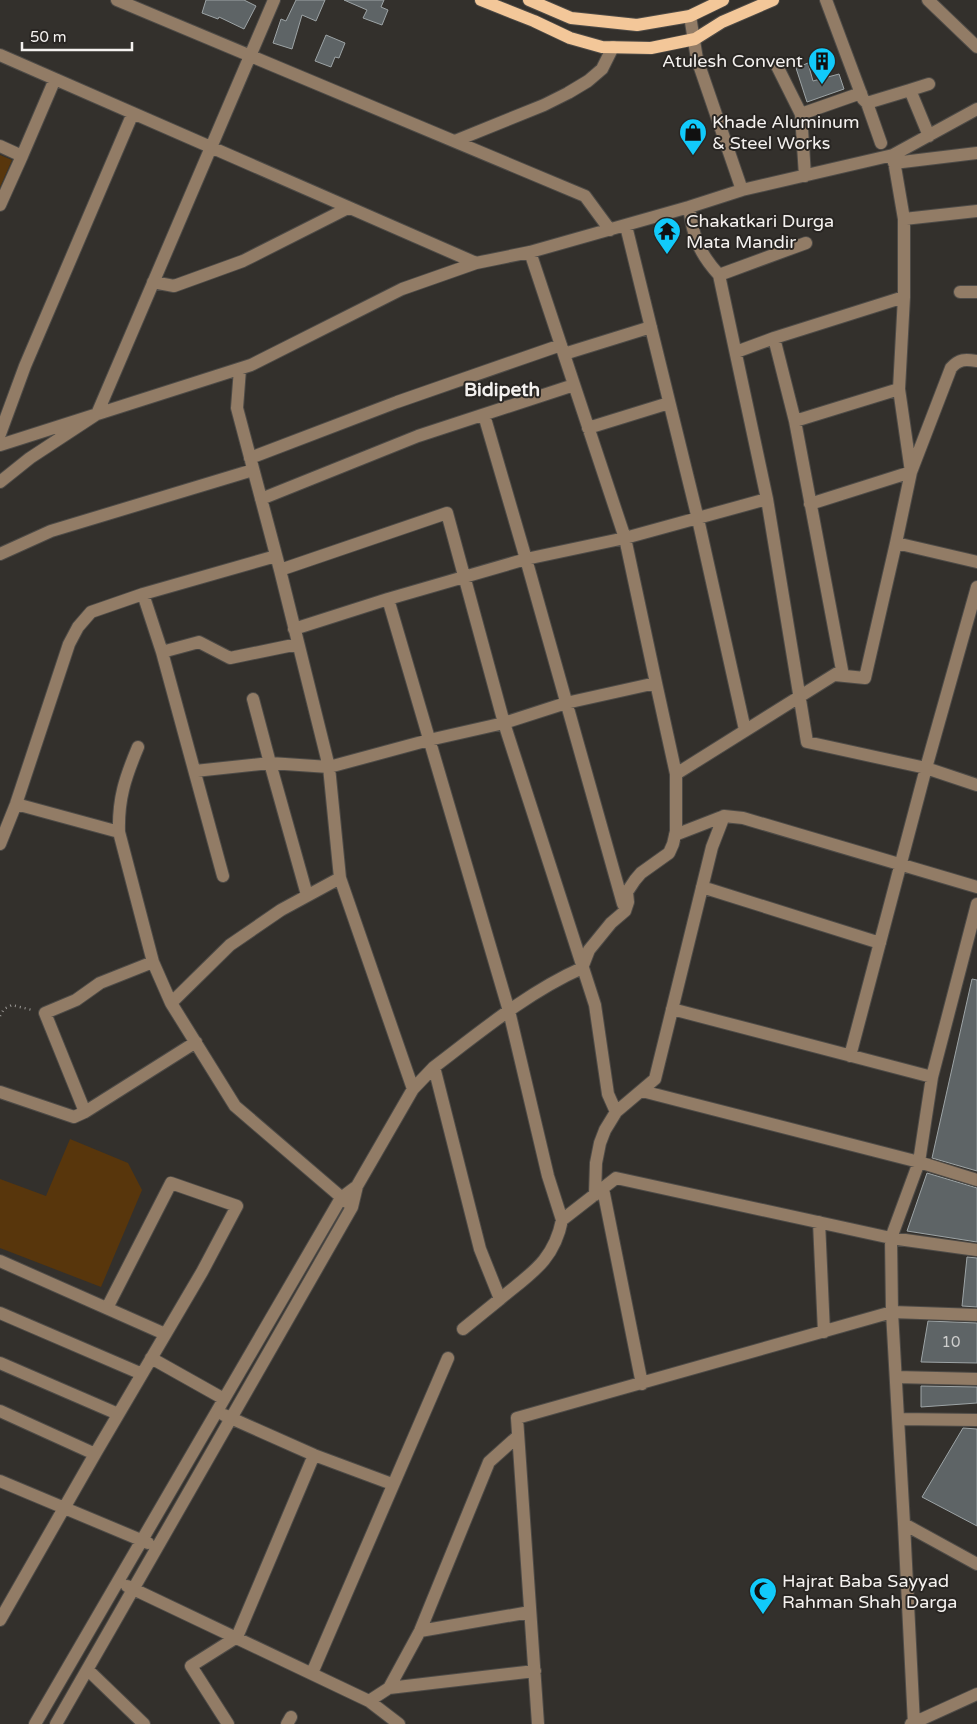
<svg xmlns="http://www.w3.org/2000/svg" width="977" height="1724" font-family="'Varela Round',sans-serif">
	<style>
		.green { fill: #58360c }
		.building { fill: #5e6466; stroke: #9da4a6 }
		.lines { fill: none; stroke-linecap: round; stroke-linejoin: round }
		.minor-casing { stroke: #4e4b47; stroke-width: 14 }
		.major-casing { stroke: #4e4b47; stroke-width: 14 }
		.path { stroke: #9c9996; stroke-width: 2.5; stroke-dasharray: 1 4; stroke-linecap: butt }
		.minor { stroke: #927c66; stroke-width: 12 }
		.major { stroke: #f3c799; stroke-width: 12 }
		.labels { text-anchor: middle; stroke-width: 4; stroke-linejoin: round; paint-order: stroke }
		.number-label { font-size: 15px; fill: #cececd }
		.poi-label { font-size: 18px; fill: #f4f1ef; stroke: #292623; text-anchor: start }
		.neighbourhood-label { font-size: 19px; font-weight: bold; fill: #f4f1ef; stroke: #292623 }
	</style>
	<rect width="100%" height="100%" fill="#33302c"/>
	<!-- green -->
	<path class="green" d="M0,155L12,160L0,187Z
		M70,1139L128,1163L142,1190L101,1287L0,1248V1179L46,1196Z"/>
	<!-- building -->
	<path class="building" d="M206,0H244L256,6L244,29L219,17L218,19L202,13Z
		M296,0H325L316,21L302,15L292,49L273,43L281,19L286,21Z
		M344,0H384L381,7L388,10L382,25L363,18L367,10Z
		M326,35L345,43L339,58L335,57L331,67L315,61Z
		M808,63L813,81L839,74L844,89L807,102L796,68Z
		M972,979L977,980V1171L932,1158Z
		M927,1173L977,1188V1242L907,1231Z
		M967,1257L977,1258V1307L962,1306Z
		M928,1321L977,1323V1363L921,1362Z
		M921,1386L977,1387V1403L921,1407Z
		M963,1428L977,1429V1526L922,1497Z"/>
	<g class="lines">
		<!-- minor casing -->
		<g class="minor-casing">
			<path id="minor" d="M117,0L585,196L610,230
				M826,0L863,99L867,103L910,90L929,136
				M928,0L977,47
				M690,16L697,59L742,190L893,155L904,219L977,211
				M0,55L476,263L530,252L689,207L742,190
				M776,64L801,114L805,176
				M910,90L929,84
				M867,103L881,143
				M801,114L861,93
				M455,141L544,105L568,93L588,81L602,69L613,47
				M0,146L22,156L0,205
				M893,155L977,109
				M22,156L55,79
				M894,163L977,153
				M626,226L698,519L745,730
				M530,252L625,538L656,683
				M719,275L806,243
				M153,282L174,286L243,261L348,208
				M960,292H977
				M774,338L795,421L899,389L904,297
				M736,352L774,338L904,297V219
				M564,354L651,327
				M484,415L526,559L623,904
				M588,428L669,403
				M0,434L25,366L133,113
				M0,445L251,365L402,289L476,263
				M250,458L397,402L561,345
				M0,482L30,458L97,414L274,0
				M261,499L418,436L574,385
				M767,499L807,742L926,768L977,587
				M810,504L911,472L951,368C959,359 965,359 977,361
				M896,543L977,562
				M0,554L51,531L253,470
				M280,570L447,513L504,723L595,1005L608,1094L616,1112
				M143,594L162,652
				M294,629L388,599
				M835,675L865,678L896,543L911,472L899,389
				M195,771L270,763L253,699
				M676,774L842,670L795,421
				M16,804L119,832L153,962L171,1003L230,945L281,910L340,878
				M119,832C118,799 125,778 138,747
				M675,835L724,816
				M0,844L16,804L69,644L78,627L91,612L143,594L276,556
				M223,876L162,652L199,642L230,658L298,644
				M702,887L880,943
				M307,895L270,763L329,767L429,740L504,723L566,703L656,683L676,774V831L673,844L669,853L641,873L635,880L627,892L628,902L625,911L611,923L589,950L582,968C528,992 480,1032 434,1067
				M977,904L932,1077L919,1162L891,1238L892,1312L904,1524L977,1564
				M171,1003L235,1106L348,1203
				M672,1009L932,1077
				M850,1056L926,768L977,785
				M413,1089L434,1067L480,1249L500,1299C530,1274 554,1261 562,1220L616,1178L891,1238L977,1250
				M642,1091L919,1162L977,1180
				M0,1092L74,1117L85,1112L45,1013L76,1000L100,983L153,962
				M85,1112L196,1042
				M603,1189L642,1384
				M595,1195L596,1163L600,1143L605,1130L616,1112L655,1079L712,847L724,816L743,818L977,887
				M562,1220L548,1176L509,1011L388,599L526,559L625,538L767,499L719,275C699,253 693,237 689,207
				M819,1222L824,1332
				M0,1261L165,1334
				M0,1313L142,1374
				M463,1329L500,1299
				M151,1358L224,1399
				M0,1363L118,1414
				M896,1377L977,1379
				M0,1411L95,1454L0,1620
				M224,1415L314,1455L392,1484
				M898,1419L977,1420
				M95,1454L202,1272L237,1206L171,1183L107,1308
				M0,1481L148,1543
				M904,1524L914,1724
				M127,1586L369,1701L399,1724
				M420,1631L530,1612
				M88,1670L144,1724
				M312,1673L448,1358
				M389,1688L535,1671
				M369,1701L389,1688L420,1631L489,1462L518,1436
				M35,1724L341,1198L357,1186
				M56,1724L352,1207L357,1186L413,1089L340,878L329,767L280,570L237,408L240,369
				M228,1724L191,1666L237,1637L314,1455
				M287,1724L291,1717
				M538,1724L517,1418L892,1312L977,1315
				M911,1724L977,1694"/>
		</g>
		<!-- major casing -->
		<g class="major-casing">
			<path id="major" d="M481,0L534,21L570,38L602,47L651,48L695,39L722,22L773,0
				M529,0L571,18L637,25L690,16L723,0"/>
		</g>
		<!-- path -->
		<path class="path" d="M0,1016L4,1009L12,1005L32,1010"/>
		<!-- minor -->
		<use href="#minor" class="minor"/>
		<!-- major -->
		<use href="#major" class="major"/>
	</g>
	<!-- icons -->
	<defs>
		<g id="building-pin" transform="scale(1.4375)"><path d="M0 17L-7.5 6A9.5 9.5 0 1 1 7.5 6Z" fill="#11cafb" stroke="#292623"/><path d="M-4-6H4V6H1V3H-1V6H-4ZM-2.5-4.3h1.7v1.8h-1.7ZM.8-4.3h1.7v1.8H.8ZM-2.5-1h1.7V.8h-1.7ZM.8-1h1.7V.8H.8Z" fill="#111"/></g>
		<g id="shop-pin" transform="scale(1.4375)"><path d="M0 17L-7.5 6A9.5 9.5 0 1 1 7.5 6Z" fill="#11cafb" stroke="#292623"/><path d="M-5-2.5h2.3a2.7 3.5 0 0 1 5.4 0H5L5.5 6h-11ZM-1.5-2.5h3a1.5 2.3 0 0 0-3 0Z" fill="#111"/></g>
		<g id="temple-pin" transform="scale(1.4375)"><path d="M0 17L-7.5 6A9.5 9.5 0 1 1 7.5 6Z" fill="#11cafb" stroke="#292623"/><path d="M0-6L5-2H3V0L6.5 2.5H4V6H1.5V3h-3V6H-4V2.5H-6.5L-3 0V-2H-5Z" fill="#111"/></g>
		<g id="mosque-pin" transform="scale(1.4375)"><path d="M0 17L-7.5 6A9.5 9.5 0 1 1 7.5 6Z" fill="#11cafb" stroke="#292623"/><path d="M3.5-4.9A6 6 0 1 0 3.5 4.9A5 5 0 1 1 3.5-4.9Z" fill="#111"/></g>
	</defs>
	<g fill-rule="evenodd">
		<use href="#building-pin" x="822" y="61"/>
		<use href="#shop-pin" x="693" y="132"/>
		<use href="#temple-pin" x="667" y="231"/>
		<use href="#mosque-pin" x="763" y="1591"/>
	</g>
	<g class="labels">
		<!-- number labels -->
		<g class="number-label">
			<text x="951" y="1347">10</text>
		</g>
		<!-- poi labels -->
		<g class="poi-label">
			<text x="803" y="67" text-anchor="end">Atulesh Convent</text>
			<text x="712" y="128">Khade Aluminum<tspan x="712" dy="21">&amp; Steel Works</tspan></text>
			<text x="686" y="227">Chakatkari Durga<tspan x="686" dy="21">Mata Mandir</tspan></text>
			<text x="782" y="1587">Hajrat Baba Sayyad<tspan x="782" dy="21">Rahman Shah Darga</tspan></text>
		</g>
		<!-- neighbourhood labels -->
		<g class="neighbourhood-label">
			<text x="502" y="396">Bidipeth</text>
		</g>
	</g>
	<!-- scale -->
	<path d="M22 42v8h110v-8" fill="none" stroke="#f4f1ef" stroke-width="2.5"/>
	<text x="30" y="42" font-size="15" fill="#f4f1ef" stroke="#292623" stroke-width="4" paint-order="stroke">50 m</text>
</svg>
